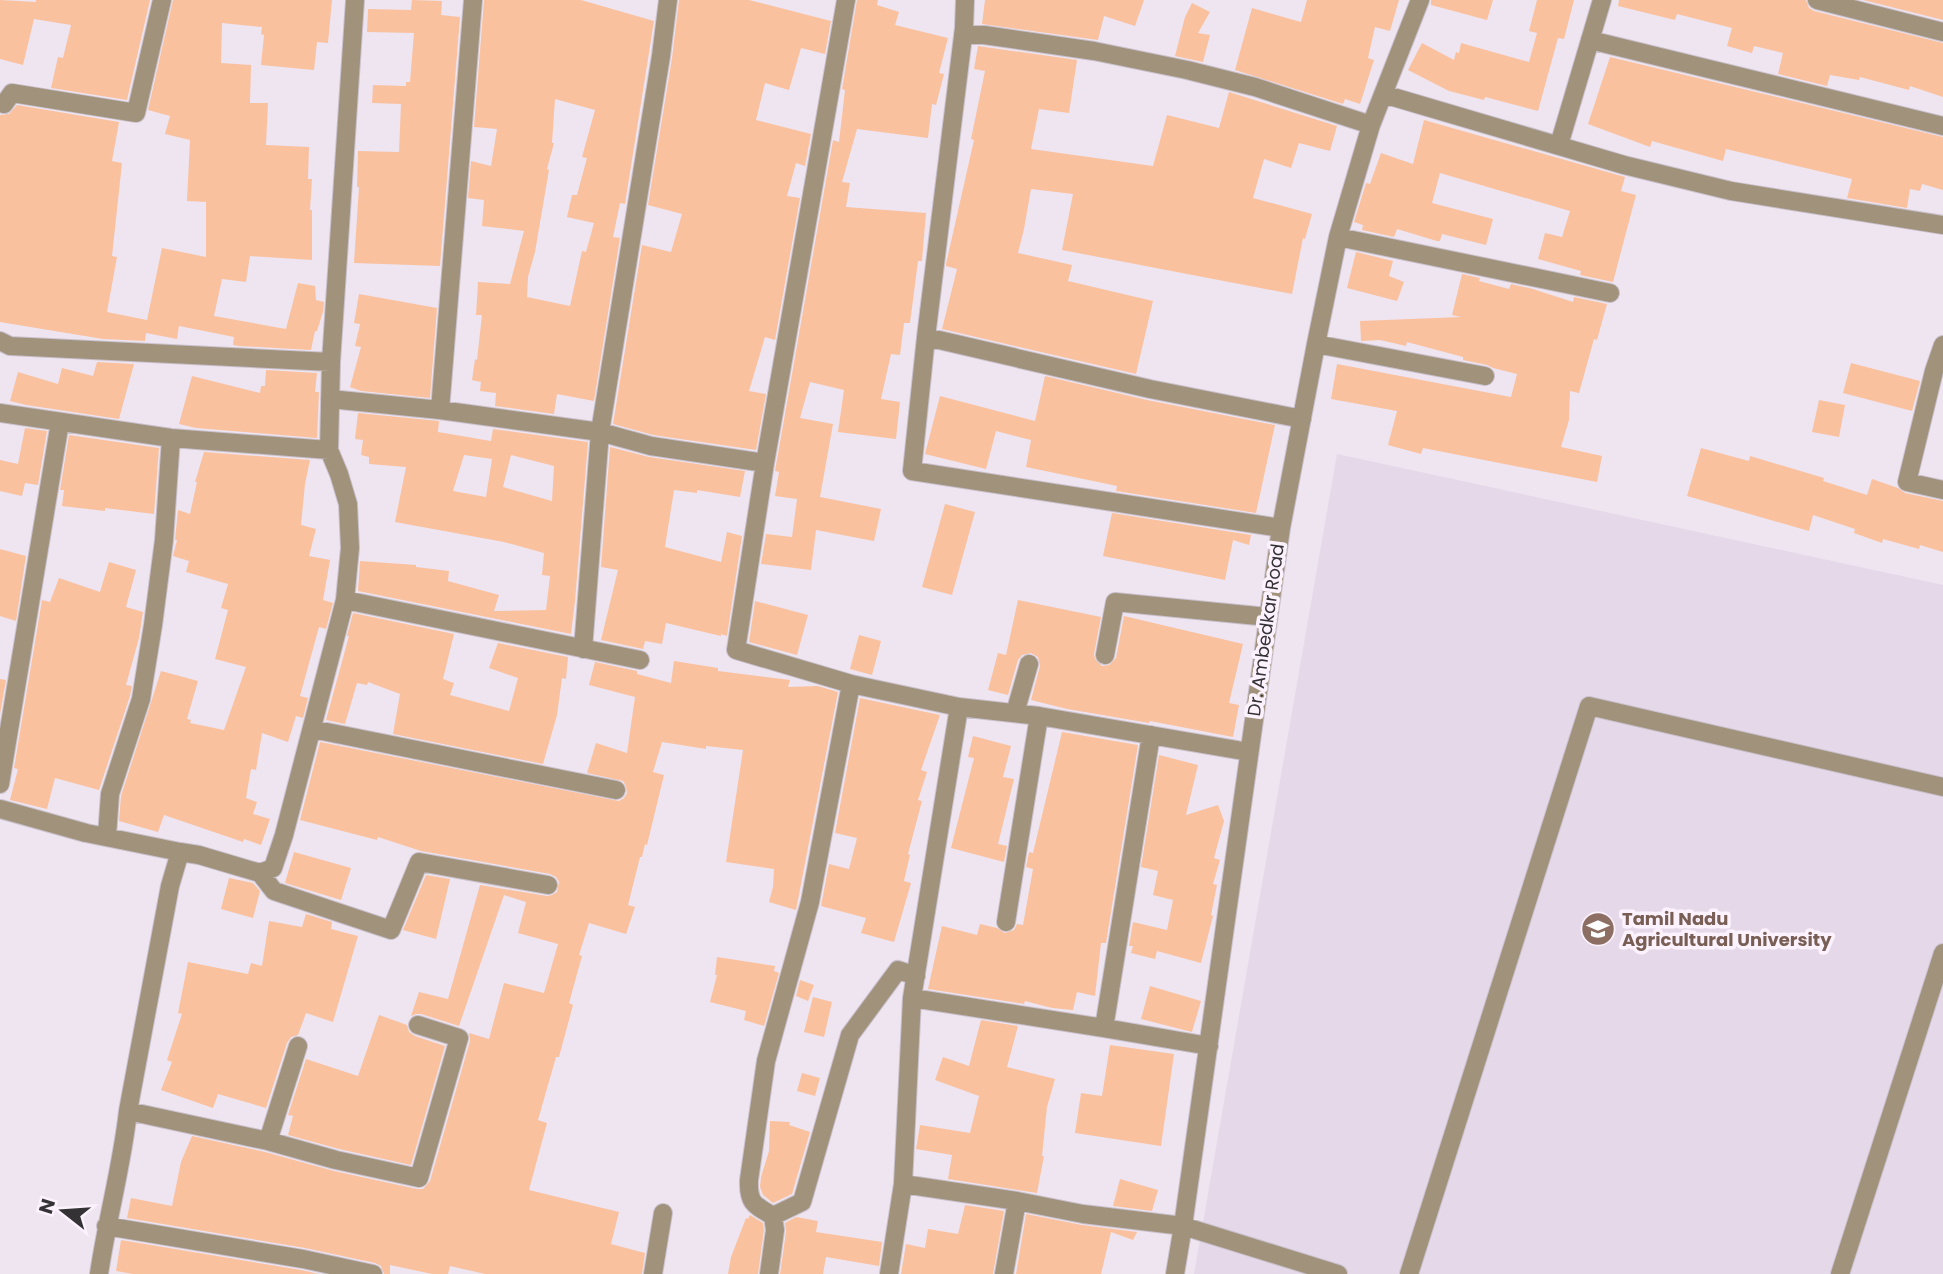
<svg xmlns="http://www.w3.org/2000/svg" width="1943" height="1274" font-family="Poppins,sans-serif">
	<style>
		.built { fill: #e5d8e9 }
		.building { fill: #fac19f; fill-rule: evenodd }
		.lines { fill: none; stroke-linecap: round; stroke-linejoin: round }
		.minor-casing { stroke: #c9c1cc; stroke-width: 20 }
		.minor { stroke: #a1927c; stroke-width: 18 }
		.labels { text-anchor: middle; stroke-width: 7; stroke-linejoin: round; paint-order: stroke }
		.street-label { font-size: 18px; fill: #353236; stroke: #fcf2fe }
		.education-label { font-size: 18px; font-weight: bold; fill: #785e54; stroke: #fcf2fe; text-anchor: start }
	</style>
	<rect width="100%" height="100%" fill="#eee5f1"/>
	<!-- built -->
	<path class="built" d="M1337,454L1943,585V1274H1194Z"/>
	<!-- building -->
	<path class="building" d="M0,0L36,2V0H150L127,100L51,88L58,57L63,58L71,25L34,19L23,65L0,59Z
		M173,0H332L328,43L317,42L314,70L261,65L264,35L261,34L262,27L222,23L221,63L251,65L250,103H268L266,145L309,147L308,179H312L310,210H312V260L250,256L246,282L222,279L214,316L286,329L298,283L315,286L316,300L324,302L323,312L317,331H315L311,350L239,346L233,345L234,337L179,326L177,339L146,333L145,341L103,339L0,322V115L9,114L17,105L119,122L112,161L122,163L112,256L117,257L107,312L147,320L162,248L206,257V202L187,201L190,140L165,134L170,116L148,110Z
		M412,0L442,1L441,15L460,17L440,266L354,263L359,187H357L358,151L399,152L401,104L372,103L373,85L406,86V82H410L414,33L367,32L368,9L411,10Z
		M484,0H581L654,21L625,204L620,203L613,237L620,238L594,401L557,394L554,414L495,406L496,393L480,391L481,382L472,380L475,359L477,360L482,315H476L478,282L510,284L524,231L482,226L484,200L468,198L471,161L491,166L497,129L474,127ZM555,99L595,110L582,157L587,158L577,195H572L567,217L594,223L586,252L582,251L570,306L527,297L528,277L535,252L549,170L547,169L554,143H552Z
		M679,0H749L831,21L825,54L801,48L789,90L765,83L756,120L811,134L805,166L796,163L787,196L800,198L775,340L765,337L749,391L766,394L756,450L653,435L613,424L642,245L671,252L682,214L648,205L672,58Z
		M857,0H878L877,5L899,12L895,25L948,38L939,73L944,74L936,105L932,104L928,138L857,129L842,182L850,183L846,207L926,213L922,261H918L910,323H904L900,355L891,354L881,399L900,402L896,439L838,432L844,390L810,382L800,418L833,424L820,497L881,509L874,541L816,530L811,570L761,564L766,534L792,537L797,499L775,496L779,472L775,471L833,140L839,142L845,90L842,89Z
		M985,0H1144L1135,26L1104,16L1098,40L982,24Z
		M1307,0H1399L1390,31L1375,27L1368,58L1374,60L1360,104L1345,99L1343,104L1235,70L1252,8L1301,22Z
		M1431,0H1493L1487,20L1431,5Z
		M1537,0H1574L1564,39L1558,38L1538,111L1485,97L1484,100L1449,91L1408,70L1422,43L1454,60L1456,52L1459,53L1461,43L1529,62L1537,33L1529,31Z
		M1619,0H1806L1809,8L1814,11L1943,43V97L1910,86L1909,90L1860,77L1859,80L1830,75L1827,86L1778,74L1783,53L1754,46L1752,53L1727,46L1732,28L1677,14L1675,20L1618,6Z
		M1863,0H1943V20Z
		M1192,3L1210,12L1198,33L1210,35L1203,62L1175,56L1185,17Z
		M978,46L1077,60L1069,113L1039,109L1031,149L1153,166L1167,115L1219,128L1229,92L1337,126L1330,151L1299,143L1291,168L1264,159L1253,198L1312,214L1305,239L1303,238L1292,294L1062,250L1073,194L1031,189L1024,229L1018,253L1072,265L1068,281L1153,301L1136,374L942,329L957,269L946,266V264L974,140L971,139L985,71L974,69Z
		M1610,57L1943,137V190L1922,184L1920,191L1910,189L1907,208L1847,198L1852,179L1726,149L1723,161L1652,141L1650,147L1588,124Z
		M1424,120L1625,177L1621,191L1636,195L1613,282L1580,275L1581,271L1538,259L1545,233L1562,237L1570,211L1440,173L1432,203L1493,219L1486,245L1442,234L1440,241H1437L1397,229L1394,237L1362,230L1363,225L1354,222L1366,183L1370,184L1381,153L1413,164Z
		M1356,252L1393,261L1389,276L1404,282L1397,301L1347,288Z
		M1462,274L1480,278L1479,281L1509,289L1511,284L1533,289L1573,302L1574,297L1607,304L1597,340L1594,339L1579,393L1570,391L1569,420L1561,447L1602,456L1597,482L1423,448L1421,454L1388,445L1397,411L1331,399L1337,364L1511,397L1517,374L1493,368L1487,365L1463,360V357L1407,342L1406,346L1380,340L1361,341L1360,321L1461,317L1452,315Z
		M359,294L437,308L430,398L361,391L350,387L361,347L355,346L360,324L354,323Z
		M97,362L134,364L119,419L26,405L10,401L18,372L58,384L62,368L93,376Z
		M1851,363L1920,381L1912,411L1843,393Z
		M266,370L317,373L315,392H319L317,438L196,428L179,424L192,376L260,393L261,386H265Z
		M1045,376L1147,400L1275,425L1256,513L1116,491L1117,486L1026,467L1031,440L996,431L986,469L925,454L940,396L1035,421Z
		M1819,400L1845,405L1839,437L1812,432Z
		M358,413L439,421L438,432L491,441L493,429L588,442L575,601L571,634L358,591L360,561L416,565V567L449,571L448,581L499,595L494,611L546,610L550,576L542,575L544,553L504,542L395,522L406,467L369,464V457L361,455L363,440L355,439ZM464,455L492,459L486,497L453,491ZM511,455L554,466L552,501L503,487Z
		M25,428L47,431L38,485L25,483L22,496L0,491V460L18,464Z
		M69,435L159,448L154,514L105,508V511L62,506L64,490H60Z
		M610,447L649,457L745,471L740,497L697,490V493L674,490L665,547L721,562L727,532L742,536L727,636L721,634V636L666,623L662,644L645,641L643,649L601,640L618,570L601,567Z
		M1701,448L1749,461L1750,456L1824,478L1823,481L1867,495L1872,479L1898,488L1905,493L1943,501V552L1920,545L1919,549L1883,539L1882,543L1854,533L1855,529L1813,515L1809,531L1687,496Z
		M204,452L310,460L305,484L301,525L316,529L309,556L330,560L323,600L333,603L326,629L319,627L300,696L308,698L303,718L296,716L288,742L262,733L256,770L251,769L246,798L257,802L253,814L270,819L261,845L244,839L243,842L164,815L158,832L119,821L121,796L161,671L198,681L187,719L191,720L190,723L224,730L246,667L215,659L228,610L221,608L228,584L186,572L189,561L173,556L177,540H175L178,510L190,514L197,482H195Z
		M945,504L975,512L952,595L922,587Z
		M1112,513L1251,535L1249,545L1233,540L1225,580L1103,556Z
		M0,549L26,556L16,621L0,616Z
		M109,562L136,570L126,607L143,612L139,638L126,685L132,686L130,696L99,790L55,778L47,809L10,800L18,769L14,768L42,600L50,602L59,578L100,592Z
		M1018,600L1101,617L1094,654L1095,659L1102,666L1109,665L1116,658L1124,616L1243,644L1229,703L1239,705L1233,737L1150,721L1149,723L1067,709L1031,700L1040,666L1038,657L1031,653L1022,655L1018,660L1008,695L988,690L998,653L1006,655Z
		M755,601L808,615L797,655L749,642Z
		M353,613L454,634L443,679L454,683L450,695L509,711L518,678L489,668L498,643L568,657L566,679L562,678L557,715L543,764L393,734L400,694L368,682L367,685L357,683L345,724L326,720L349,636H347Z
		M859,635L881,641L872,675L850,669Z
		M674,661L718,668V671L790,680L788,687L818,686L838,692L796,910L769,902L773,887L774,869L726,862L743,750L706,746V749L662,742L653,772L664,775L647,845L645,844L642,857H640L628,905L635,907L626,934L589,923L579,955L582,956L569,1003L573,1005L559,1057H556L538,1120L547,1123L529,1190L619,1212L611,1244L645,1253L642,1274H485L450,1266L448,1274H432L390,1265V1274H384L381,1266L375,1263L305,1248L127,1218L131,1198L172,1206L181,1162L192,1136L265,1152L334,1171L417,1189H423L430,1181L470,1041L469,1033L489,1039L504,983L544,993L558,944L518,933L526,902L504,895L459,1026L421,1014H416L411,1016L419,992L448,999L480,885L547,896L552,895L557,892L559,882L556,877L550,874L421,851L378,837L377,840L300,820L320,742L619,801L624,798L627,793L626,786L623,781L587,773L596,743L627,753L635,697L589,685L595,662L637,671V674L671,683Z
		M0,679L6,680L0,714Z
		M860,698L940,715L921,770L927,772L918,800L922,801L908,854L910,855L904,881L911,883L894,942L861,933L866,918L821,906L829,864L849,869L857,838L835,833Z
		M1062,732L1138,745L1106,943H1101L1095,996L1077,992L1073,1010L1052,1008L1025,1001L1024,1004L928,989L942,926L977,935L980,924L997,928L1005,933L1014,930L1017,924L1023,925L1033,869L1026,867L1029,852L1033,853Z
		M973,736L1011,746L1003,777L1014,779L998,844L1007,846L1004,862L951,848L974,758L968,757Z
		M1159,755L1198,765L1186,815L1218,805L1224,821L1214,858L1220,860L1213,884L1217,885L1211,915L1213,916L1201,963L1157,951L1155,959L1131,953L1133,946H1129L1133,922L1167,930L1173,900L1153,895L1158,871L1141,867Z
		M294,852L351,868L341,900L285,883Z
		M426,875L450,879L436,939L403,930Z
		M229,878L253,883L260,891L253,918L221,909Z
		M306,914L332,922L331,929L358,936L333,1022L306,1013L298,1035L291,1037L287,1043L266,1108L218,1094L213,1108L161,1090L172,1062L167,1060L182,1014L178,1013L188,962L248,974L251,963L262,966L269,921L302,927Z
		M717,957L775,966L774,971L779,973L764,1026L744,1020L746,1011L710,1002L717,975H715Z
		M800,980L814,985L808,1001L796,996Z
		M1150,986L1201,1001L1192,1032L1141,1019Z
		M813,997L832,1002L824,1037L804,1032Z
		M379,1015L407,1025L409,1032L415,1036L445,1046L411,1165L339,1149L288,1135L293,1116L288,1115L306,1059L358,1076Z
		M981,1020L1018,1026L1007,1067L1055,1079L1047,1107L1042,1156H1044L1037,1193L948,1179L952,1155L916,1149L920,1125L970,1133L979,1096L935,1080L943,1057L969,1066Z
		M1110,1045L1174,1054L1161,1146L1075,1133L1081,1093L1102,1096Z
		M802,1073L820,1078L815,1096L797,1091Z
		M770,1121L790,1122L789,1125L810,1132L792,1194L773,1203L763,1195L760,1187L761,1177L769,1151Z
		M1120,1179L1158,1190L1152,1211L1113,1206Z
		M965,1205L1004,1211L993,1274H901L906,1244L925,1248L928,1229L958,1234Z
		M1026,1214L1082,1225L1137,1232L1133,1240L1111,1232L1101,1274H1016Z
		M750,1215L763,1223L764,1230L758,1274H728L731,1257L746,1218L748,1219Z
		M796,1217L818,1221L816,1232L882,1242L879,1266L826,1257L823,1274H780L786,1232L785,1223Z
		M121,1240L301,1270L319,1274H133L116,1271Z"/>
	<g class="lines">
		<!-- minor casing -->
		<g class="minor-casing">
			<path id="minor" d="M846,0L765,463L736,650L851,684L959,707L1039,716L1249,752
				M965,0L964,28L926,337L912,471L1281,528
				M1817,0L1943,32
				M963,35H984L1094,51L1187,70L1255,87L1371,125
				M1590,40L1943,126
				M1383,94L1624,165L1731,191L1943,225
				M0,103L4,104L12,93L136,113L162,0
				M1559,145L1602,0
				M1338,237L1610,293
				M926,337L1150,389L1302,419
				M0,341L10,346L331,362
				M1316,344L1485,376
				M1943,345L1934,371L1907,482L1943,490
				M330,399L440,410L600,432L651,446L765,463
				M440,410L473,0
				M0,413L171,438L329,450
				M345,600L640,660
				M583,649L600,432L661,56L668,0
				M1105,655L1115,602L1268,617
				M959,707L912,998L1104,1028L1209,1046
				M1015,713L1029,664
				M312,729L616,790
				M0,784L60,422
				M0,809L86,833L180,852
				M107,836L110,794L141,699L153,625L164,540L171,438
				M260,873L274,891L391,930L419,862L548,885
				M1006,922L1039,716
				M1104,1028L1151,735
				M128,1111L268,1141L336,1160L419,1178L459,1038L418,1025
				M268,1141L298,1046
				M903,1184L1017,1201L1083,1214L1183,1226L1338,1274
				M773,1216L802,1202L850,1035L898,970L916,976
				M106,1226L303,1259L373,1274
				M99,1274C107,1219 122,1166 128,1111L170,886L180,852L199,855L260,873L273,868L284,835L345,600L350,548L348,504L339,474L329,450L331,362L355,0
				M653,1274L663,1213
				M769,1274L775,1230L773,1216C754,1205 748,1203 749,1180L766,1061L810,902L851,684
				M889,1274L903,1184L912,998
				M1004,1274L1017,1201
				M1175,1274L1183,1226L1281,528L1316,344L1338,237L1371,125L1420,0
				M1409,1274L1589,706L1943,787
				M1840,1274L1943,953"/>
		</g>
		<!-- minor -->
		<use href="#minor" class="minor"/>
	</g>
	<!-- icons -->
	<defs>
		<g id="university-disc" transform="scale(1.75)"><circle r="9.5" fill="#8d6e63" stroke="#fcf2fe"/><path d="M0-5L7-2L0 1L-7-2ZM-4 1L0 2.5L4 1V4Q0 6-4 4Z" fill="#fff"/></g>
	</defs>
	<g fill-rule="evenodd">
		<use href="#university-disc" x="1598" y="929"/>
	</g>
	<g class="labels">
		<!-- street labels -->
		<g class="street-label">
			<text transform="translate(1266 630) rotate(-82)" y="6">Dr. Ambedkar Road</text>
		</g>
		<!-- education labels -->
		<g class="education-label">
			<text x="1622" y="925">Tamil Nadu<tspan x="1622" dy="21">Agricultural University</tspan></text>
		</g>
	</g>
	<!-- north arrow -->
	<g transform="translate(63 1211) rotate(287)" stroke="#fcf2fe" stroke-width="5" paint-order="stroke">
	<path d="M0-5L12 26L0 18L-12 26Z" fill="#353236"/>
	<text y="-10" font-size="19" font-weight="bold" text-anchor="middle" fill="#353236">N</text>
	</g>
</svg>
